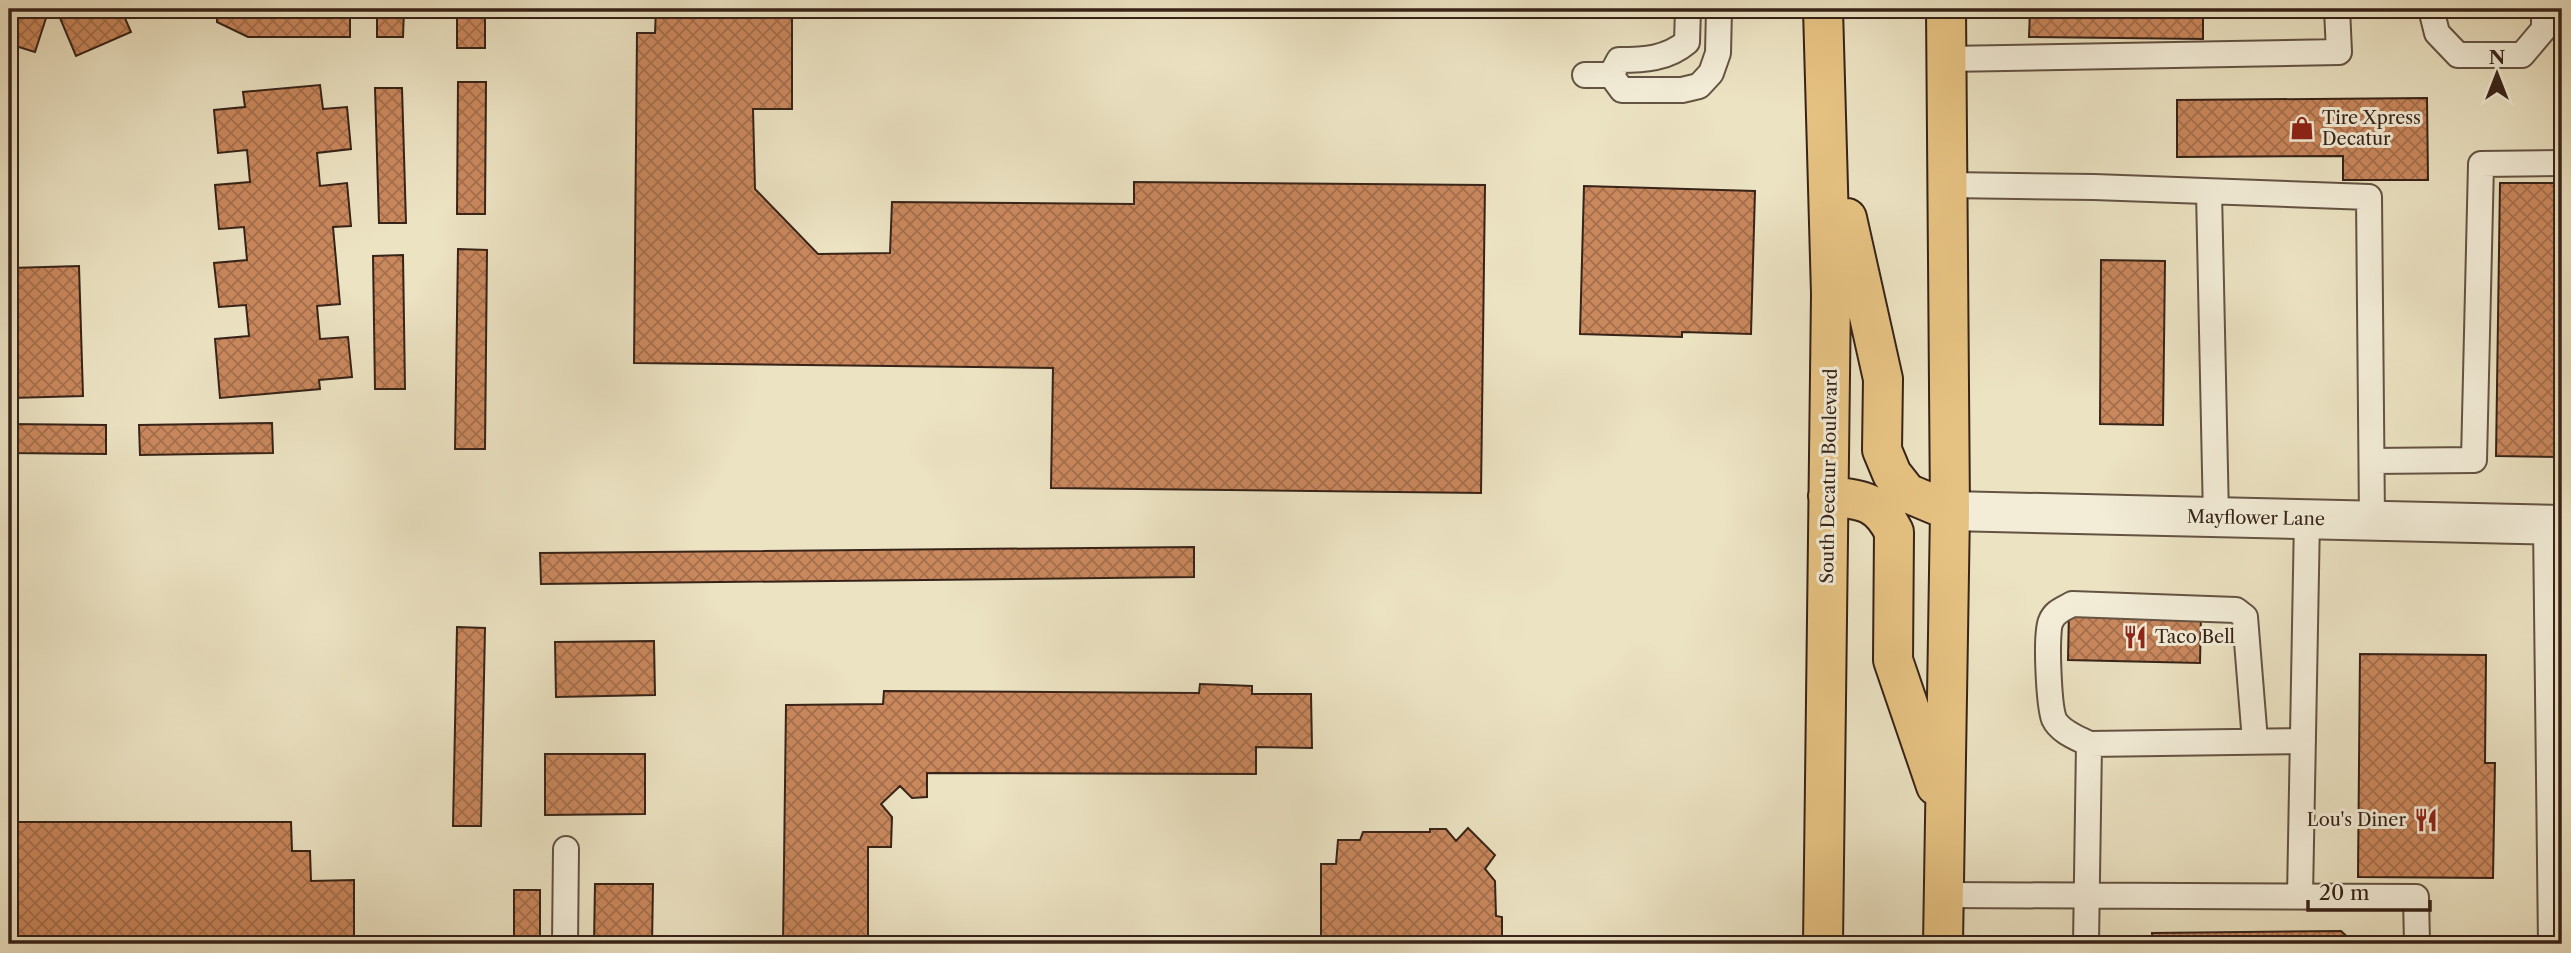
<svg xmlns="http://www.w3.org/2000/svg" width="2571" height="953" font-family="'Libre Caslon Text',serif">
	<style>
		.building { fill: url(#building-cross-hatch); stroke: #372318; stroke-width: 2 }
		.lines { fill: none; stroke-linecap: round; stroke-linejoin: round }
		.lane-casing { stroke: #645343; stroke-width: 28 }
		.street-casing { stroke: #645343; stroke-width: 42 }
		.primary-casing { stroke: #372318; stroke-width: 42 }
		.lane { stroke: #f3edd8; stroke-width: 24 }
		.street { stroke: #f3edd8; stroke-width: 38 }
		.primary { stroke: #e6c282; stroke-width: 38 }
		.labels { text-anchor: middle; stroke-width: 6; stroke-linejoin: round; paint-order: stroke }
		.poi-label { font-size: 18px; fill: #372318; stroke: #f3edd8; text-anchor: start }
		.street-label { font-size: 18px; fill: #372318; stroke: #f3edd8 }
	</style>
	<defs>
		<pattern id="building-cross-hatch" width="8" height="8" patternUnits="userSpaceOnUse" patternTransform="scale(1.75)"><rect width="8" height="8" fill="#ca885d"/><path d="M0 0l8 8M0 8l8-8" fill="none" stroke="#a56f4c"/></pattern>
	</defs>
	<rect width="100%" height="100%" fill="#ece3c3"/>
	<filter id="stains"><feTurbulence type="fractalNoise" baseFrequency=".00286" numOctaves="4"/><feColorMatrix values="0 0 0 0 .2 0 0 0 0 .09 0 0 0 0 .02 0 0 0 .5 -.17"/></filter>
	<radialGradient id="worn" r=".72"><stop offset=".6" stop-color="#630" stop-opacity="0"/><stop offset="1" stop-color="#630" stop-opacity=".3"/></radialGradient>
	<!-- building -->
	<path class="building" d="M9,9H28L47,15L35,52L9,44Z
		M83,9H121L131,32L76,56L60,18Z
		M217,9H350V37H248L217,22Z
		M377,9H404L403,37H377Z
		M457,9H485V48H457Z
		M656,9H811L810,18H792V109H753L755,189L818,254L890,253L892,202L1134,204V182L1485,185L1481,493L1051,488L1053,368L634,363L637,33H655Z
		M2030,9H2203V39L2029,37Z
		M458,82H486L485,214H457Z
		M320,85L323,109L347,107L351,149L317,153L320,186L347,183L351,226L333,227L340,304L317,306L320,339L348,337L352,377L319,380L320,389L220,398L215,339L249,336L246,305L219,307L214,263L247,260L244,227L219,229L215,185L250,182L247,150L218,153L214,110L245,107L243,92Z
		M375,88H402L406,223H379Z
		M2427,98L2428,180H2343V156L2177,157V100Z
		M2500,183H2562L2559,457L2496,456Z
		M1584,186L1755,191L1751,334L1682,332V337L1580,334Z
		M458,249L487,250L485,449H455Z
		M403,255L405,389H375L373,256Z
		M2101,260L2165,261L2163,425L2100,424Z
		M79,266L83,396L12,398L11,366H9V297H12L11,268Z
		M272,423L273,453L140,455L139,425Z
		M9,424L106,425V454L9,453Z
		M1194,547V577L541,584L540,553Z
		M2069,610L2201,613L2200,663L2068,660Z
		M457,627L485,628L481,826H453Z
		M654,641L655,695L556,697L555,642Z
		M2360,654L2486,655L2485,763H2495L2493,878L2358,877Z
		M1200,684L1252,686V694H1311L1312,748L1256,747V774L927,773V797L912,798L900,786L881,804L892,817L891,847H868V944H783L786,705L883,704L884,691L1199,693Z
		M545,754H645V814L545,815Z
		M9,822H291L292,851H310L311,881L354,880V944H10Z
		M1468,828L1495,855L1485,869L1495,881L1496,916L1502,917V944H1321V864H1336L1338,840H1360L1363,832H1430V829H1446L1456,841Z
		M595,884H653L652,944H594Z
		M514,890H540V944H514Z
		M2341,931L2355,944H2153L2152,933Z"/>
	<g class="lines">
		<!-- lane casing -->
		<g class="lane-casing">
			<path id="lane" d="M2431,9L2437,33L2458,55H2522L2544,29V9
				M1947,59L2339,52L2337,9
				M1585,75H1611
				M1611,75L1622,90H1682L1699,86L1711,73L1718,53L1719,9
				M1611,75L1619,60C1644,60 1667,59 1687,42L1688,9
				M1948,185L2094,187L2369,197L2372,520
				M2209,192L2216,517
				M2372,461L2474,460L2481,164L2562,163
				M2546,524L2551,944
				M2089,744C2078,738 2060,732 2054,719C2049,706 2045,632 2051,621C2055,611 2064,609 2072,604L2236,610L2245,617L2255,741
				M1944,895L2416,897L2417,944
				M2300,896L2307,519
				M565,944L566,849
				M2086,944L2089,744L2303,741"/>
		</g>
		<!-- street casing -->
		<g class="street-casing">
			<path id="street" d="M1950,511L2562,525"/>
		</g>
		<!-- primary casing -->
		<g class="primary-casing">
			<path id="primary" d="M1847,218L1883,379L1882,450L1892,474L1907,493L1950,511
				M1828,496C1862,500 1878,500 1894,532L1893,660L1936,786
				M1823,944L1831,294L1823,9
				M1943,944L1950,511L1946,9"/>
		</g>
		<!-- lane -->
		<use href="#lane" class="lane"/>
		<!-- street -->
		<use href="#street" class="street"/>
		<!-- primary -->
		<use href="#primary" class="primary"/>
	</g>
	<!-- icons -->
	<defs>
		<g id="shop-bare" transform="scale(1.89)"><path d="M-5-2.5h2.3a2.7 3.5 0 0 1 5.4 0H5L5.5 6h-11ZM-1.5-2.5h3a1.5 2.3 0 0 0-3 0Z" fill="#8f2418" stroke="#f3edd8" stroke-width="2.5" paint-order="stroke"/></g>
		<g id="restaurant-bare" transform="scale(1.89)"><path d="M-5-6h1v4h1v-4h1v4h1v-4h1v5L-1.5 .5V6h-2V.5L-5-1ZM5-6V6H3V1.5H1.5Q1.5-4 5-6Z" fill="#8f2418" stroke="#f3edd8" stroke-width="2.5" paint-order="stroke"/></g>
	</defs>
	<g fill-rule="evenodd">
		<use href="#shop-bare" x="2302" y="128"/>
		<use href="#restaurant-bare" x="2135" y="637"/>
		<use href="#restaurant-bare" x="2426" y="820"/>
	</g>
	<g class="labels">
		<!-- poi labels -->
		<g class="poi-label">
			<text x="2322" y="124">Tire Xpress<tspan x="2322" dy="21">Decatur</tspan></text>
			<text x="2155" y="643">Taco Bell</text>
			<text x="2406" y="826" text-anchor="end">Lou's Diner</text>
		</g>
		<!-- street labels -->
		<g class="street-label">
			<text transform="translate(1829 476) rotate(-89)" y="6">South Decatur Boulevard</text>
			<text transform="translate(2256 518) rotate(1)" y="6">Mayflower Lane</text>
		</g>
	</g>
	<!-- margin -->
	<rect width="2571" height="953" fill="none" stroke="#ece3c3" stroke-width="35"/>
	<rect x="10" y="10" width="2550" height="932" fill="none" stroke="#372318" stroke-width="3.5"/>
	<rect x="18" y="18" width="2536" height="918" fill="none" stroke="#372318" stroke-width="2"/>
	<!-- north arrow -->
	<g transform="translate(2497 74)" stroke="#f3edd8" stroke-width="5" paint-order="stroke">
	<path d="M0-5L12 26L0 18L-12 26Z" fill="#372318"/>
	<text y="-10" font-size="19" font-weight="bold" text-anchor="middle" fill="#372318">N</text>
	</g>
	<!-- scale -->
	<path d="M2308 900v10h122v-10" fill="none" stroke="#372318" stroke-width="3.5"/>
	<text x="2319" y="900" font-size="21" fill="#372318" stroke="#f3edd8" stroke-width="5" paint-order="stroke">20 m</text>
	<rect width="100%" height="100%" filter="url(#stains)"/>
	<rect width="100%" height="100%" fill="url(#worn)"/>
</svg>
